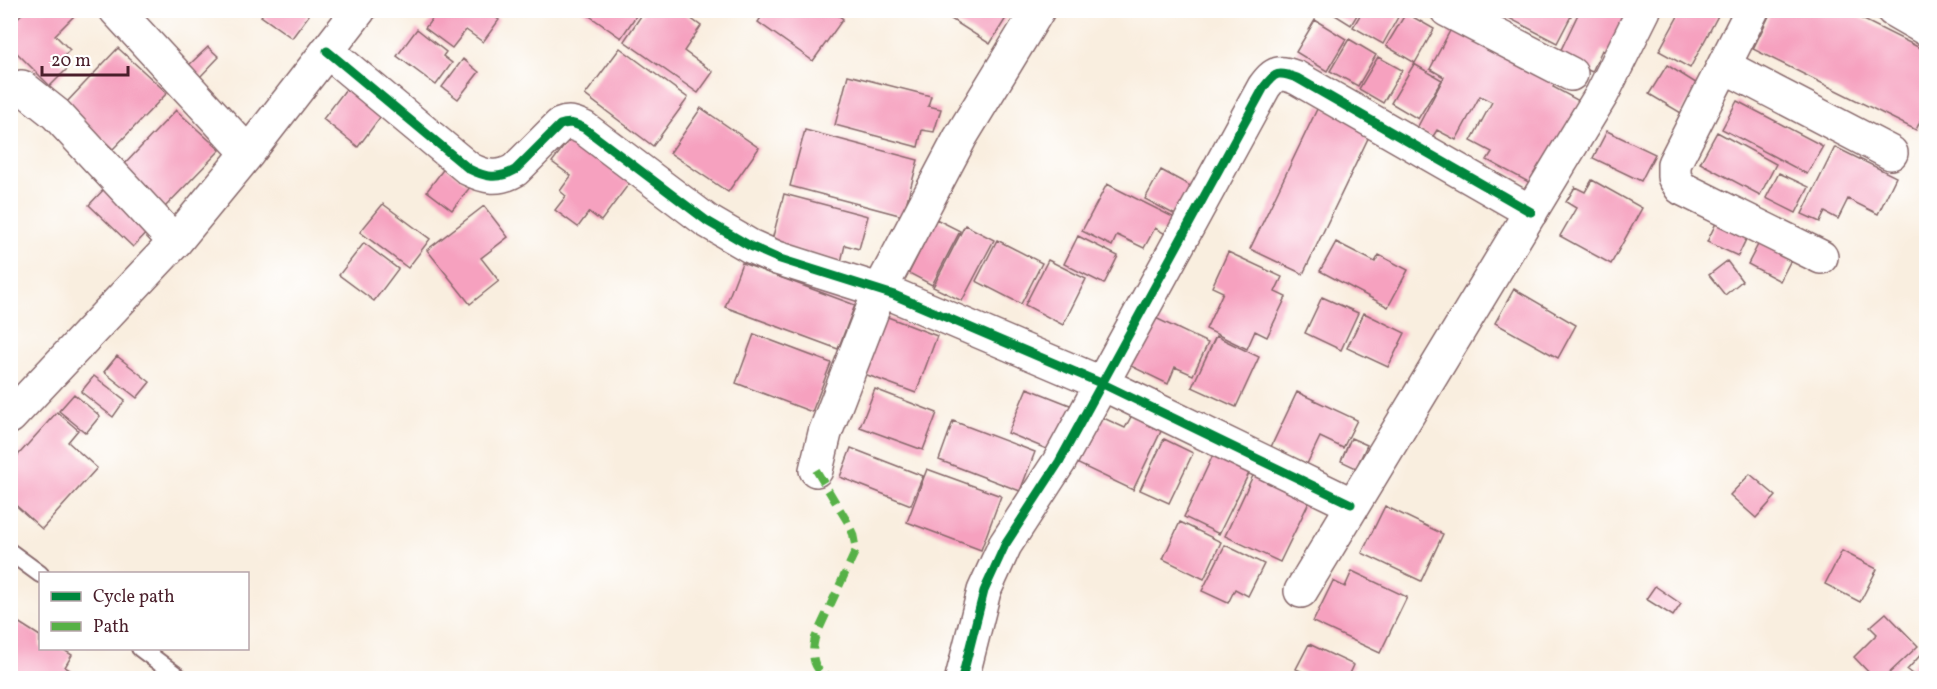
<svg xmlns="http://www.w3.org/2000/svg" width="1937" height="689" font-family="Vollkorn,serif">
	<style>
		.building { fill: #f6a1bf }
		.lines { fill: none; stroke-linecap: round; stroke-linejoin: round }
		.lane-casing { stroke: #87676a; stroke-width: 20 }
		.street-casing { stroke: #87676a; stroke-width: 36 }
		.lane { stroke: #fff; stroke-width: 16 }
		.street { stroke: #fff; stroke-width: 33 }
		.quiet { stroke: #57b146; stroke-width: 8; stroke-dasharray: 15 8; stroke-linecap: butt }
		.cycleway-casing { stroke: #fff; stroke-width: 13 }
		.cycleway { stroke: #00873e; stroke-width: 9 }
	</style>
	<rect width="100%" height="100%" fill="#fff"/>
	<filter id="ink" filterUnits="userSpaceOnUse"><feTurbulence type="fractalNoise" baseFrequency=".0167" numOctaves="2"/><feDisplacementMap in="SourceGraphic" scale="12" xChannelSelector="R" yChannelSelector="G"/><feConvolveMatrix kernelMatrix="1 2 1 2 8 2 1 2 1" color-interpolation-filters="sRGB"/></filter>
	<filter id="wash" filterUnits="userSpaceOnUse"><feTurbulence type="fractalNoise" baseFrequency=".008" numOctaves="4" result="noise"/><feDisplacementMap in="SourceGraphic" scale="24" xChannelSelector="R" yChannelSelector="G"/><feGaussianBlur stdDeviation="1.35" result="paint"/><feColorMatrix in="noise" values="0 0 0 0 0 0 0 0 0 0 0 0 0 0 0 0 0 1.4 0 .05"/><feComposite in="paint" operator="in"/></filter>
	<g filter="url(#wash)">
		<rect width="100%" height="100%" fill="#f9eedf"/>
		<g id="blocks">
			<!-- building -->
			<path class="building" d="M26,10H80L55,35L70,50L59,60L67,69L50,86L10,46V25Z
				M266,10H303L309,15L292,38L261,16Z
				M439,10H486L499,20L483,42L466,30L452,48L425,28Z
				M581,10H640L621,38Z
				M645,10H679L701,26L684,51L713,72L698,93L624,41Z
				M766,10H832L843,19L813,61L758,22Z
				M941,10H1011L990,44L940,12Z
				M1327,10H1360L1351,25Z
				M1363,10H1402L1383,44L1353,27Z
				M1475,10H1502L1497,21Z
				M1510,10H1561L1571,16L1557,43L1507,17Z
				M1580,10H1638L1615,57L1602,50L1592,72L1558,56Z
				M1668,10H1721L1690,68L1659,51L1678,16Z
				M1772,10H1844L1926,51V108L1916,130L1753,49Z
				M1406,13L1434,29L1415,63L1386,46Z
				M1315,20L1346,39L1327,71L1296,52Z
				M1452,27L1556,82L1553,87L1581,102L1536,186L1487,160L1492,152L1471,141L1492,102L1480,96L1456,140L1437,130L1432,138L1416,130L1444,77L1430,69Z
				M417,29L446,52L443,56L452,63L436,85L397,56Z
				M1349,39L1376,55L1358,86L1330,71Z
				M208,47L219,57L200,77L189,65Z
				M118,48L167,93L113,149L65,104Z
				M620,48L688,98L653,146L585,95Z
				M1378,57L1402,70L1383,103L1359,89Z
				M463,59L479,72L458,99L442,87Z
				M1414,64L1442,80L1418,119L1391,103Z
				M1667,65L1699,85L1681,113L1649,94Z
				M848,75L931,96L928,106L941,109L934,132L922,130L918,147L835,125Z
				M346,89L381,116L358,147L323,119Z
				M1737,101L1823,146L1807,174L1722,129Z
				M1319,105L1372,130L1303,274L1250,249Z
				M701,108L759,148L728,192L670,153Z
				M176,110L220,150L164,208L121,168Z
				M805,130L918,160L903,216L790,186Z
				M1607,131L1655,154L1641,181L1593,158Z
				M1717,132L1776,164L1760,195L1700,163Z
				M574,133L634,177L601,221L589,212L578,227L555,210L566,196L560,191L571,176L552,162Z
				M1835,147L1896,177L1878,214L1848,199L1838,219L1825,212L1820,222L1802,214Z
				M445,167L471,186L452,210L427,191Z
				M1161,170L1198,190L1183,219L1145,199Z
				M1779,173L1809,187L1796,213L1766,198Z
				M1592,180L1642,208L1611,264L1560,236L1576,208L1566,202L1575,187L1585,192Z
				M1107,184L1187,224L1178,241L1155,228L1144,248L1117,235L1112,246L1082,231Z
				M107,186L151,228L133,247L89,205Z
				M784,194L868,216L859,249L845,245L841,262L771,244Z
				M383,204L430,239L408,268L360,232Z
				M484,206L508,237L481,258L499,281L470,304L427,250Z
				M936,219L960,231L932,285L909,273Z
				M1718,219L1749,233L1738,256L1707,242Z
				M965,225L994,240L962,301L933,287Z
				M1078,236L1118,256L1104,284L1064,264Z
				M1761,239L1793,256L1780,281L1748,264Z
				M997,240L1042,263L1021,304L976,281Z
				M1336,242L1375,262L1379,255L1408,270L1388,307L1320,271Z
				M364,243L398,269L374,301L339,275Z
				M1228,252L1282,277L1275,292L1286,297L1267,337L1255,331L1247,349L1206,329L1223,292L1212,287Z
				M1048,260L1086,279L1063,325L1025,305Z
				M1727,261L1742,281L1725,295L1709,275Z
				M742,263L855,305L838,349L725,307Z
				M1514,289L1576,325L1558,358L1495,323Z
				M1322,297L1358,313L1341,350L1305,333Z
				M1143,312L1208,343L1193,375L1175,367L1168,384L1131,366L1139,350Z
				M1364,313L1405,333L1388,367L1347,348Z
				M880,314L937,336L916,393L859,372Z
				M754,334L831,363L812,412L736,383Z
				M1216,336L1259,357L1236,407L1192,387Z
				M117,356L150,382L137,398L104,372Z
				M94,376L125,400L113,417L81,392Z
				M1027,388L1080,409L1061,455L1008,433Z
				M875,389L937,413L923,450L860,427Z
				M1297,392L1357,420L1343,448L1320,437L1307,464L1271,447Z
				M74,394L100,416L86,433L59,411Z
				M57,412L78,430L68,442L97,468L42,529L10,500V464Z
				M1095,414L1125,428L1132,415L1162,429L1133,490L1072,461Z
				M953,421L1035,452L1020,491L939,460Z
				M1351,438L1367,445L1356,468L1341,461Z
				M1164,439L1193,453L1169,503L1140,490Z
				M851,448L923,476L911,505L840,477Z
				M1213,455L1249,473L1219,534L1184,517Z
				M1257,467L1313,494L1280,562L1225,536Z
				M927,469L1001,496L981,550L907,522Z
				M1750,474L1776,496L1756,518L1730,495Z
				M1385,506L1443,534L1421,581L1362,553Z
				M1180,522L1221,542L1204,579L1163,559Z
				M1225,545L1264,564L1248,596L1235,589L1228,603L1202,591Z
				M1842,551L1877,569L1860,602L1825,584Z
				M1352,571L1407,597L1380,653L1313,622L1333,581L1345,587Z
				M1655,586L1681,604L1673,616L1646,599Z
				M1886,613L1918,646L1884,678H1874L1854,657L1877,634L1870,627Z
				M10,617L40,636V648H61L72,655L65,667L76,674L74,678H20L10,673Z
				M1309,644L1354,665L1348,678H1316L1296,669Z
				M1926,649V678H1917L1907,670Z"/>
		</g>
	</g>
	<g filter="url(#ink)">
		<use href="#blocks" fill-opacity="0" stroke="#87676a" stroke-width="1.5"/>
		<g class="lines">
			<!-- lane casing -->
			<g class="lane-casing">
				<path id="lane" d="M10,552L40,574
					M140,648L180,678"/>
			</g>
			<!-- street casing -->
			<g class="street-casing">
				<path id="street" d="M116,10L248,153
					M1447,10L1571,74
					M1752,10L1674,164V177L1681,188L1821,257
					M1893,10L1926,29
					M327,51L469,169C485,177 498,180 515,170L560,125C570,121 575,124 584,128L707,221L750,246L777,258L894,295L1103,384L1351,504
					M1724,66L1891,153
					M22,87L56,114L175,242
					M10,417L175,242L248,153L359,10
					M816,470L825,433L880,290L960,138L1038,10
					M1301,591L1602,94L1644,10
					M962,678L984,591L1005,545L1059,462L1264,87C1275,72 1279,71 1297,78L1531,212"/>
			</g>
			<!-- lane -->
			<use href="#lane" class="lane"/>
			<!-- street -->
			<use href="#street" class="street"/>
			<!-- quiet -->
			<path class="quiet" d="M816,470L847,521L853,534L856,550L815,638C811,655 812,672 832,678"/>
			<!-- cycleway casing -->
			<g class="cycleway-casing">
				<path id="cycleway" d="M327,51L469,169C485,177 498,180 515,170L560,125C570,121 575,124 584,128L707,221L750,246L777,258L894,295L1103,384L1351,504
					M962,678L984,591L1005,545L1059,462L1264,87C1275,72 1279,71 1297,78L1531,212"/>
			</g>
			<!-- cycleway -->
			<use href="#cycleway" class="cycleway"/>
		</g>
	</g>
	<!-- margin -->
	<rect width="1937" height="689" fill="none" stroke="#fff" stroke-width="36"/>
	<!-- legend -->
	<rect x="39" y="572" width="210" height="78" fill="#ffffff" stroke="#b7a5aa" stroke-width="1.5"/>
	<rect x="51" y="592" width="30" height="9" fill="#00873e" stroke="#b7a5aa" stroke-width="1.5"/>
	<text x="93" y="602" font-size="18" fill="#4a1f2b">Cycle path</text>
	<rect x="51" y="622" width="30" height="9" fill="#57b146" stroke="#b7a5aa" stroke-width="1.5"/>
	<text x="93" y="632" font-size="18" fill="#4a1f2b">Path</text>
	<!-- scale -->
	<path d="M42 66v9h86v-9" fill="none" stroke="#4a1f2b" stroke-width="3"/>
	<text x="51" y="66" font-size="18" fill="#4a1f2b" stroke="#ffffff" stroke-width="4.5" paint-order="stroke">20 m</text>
</svg>
